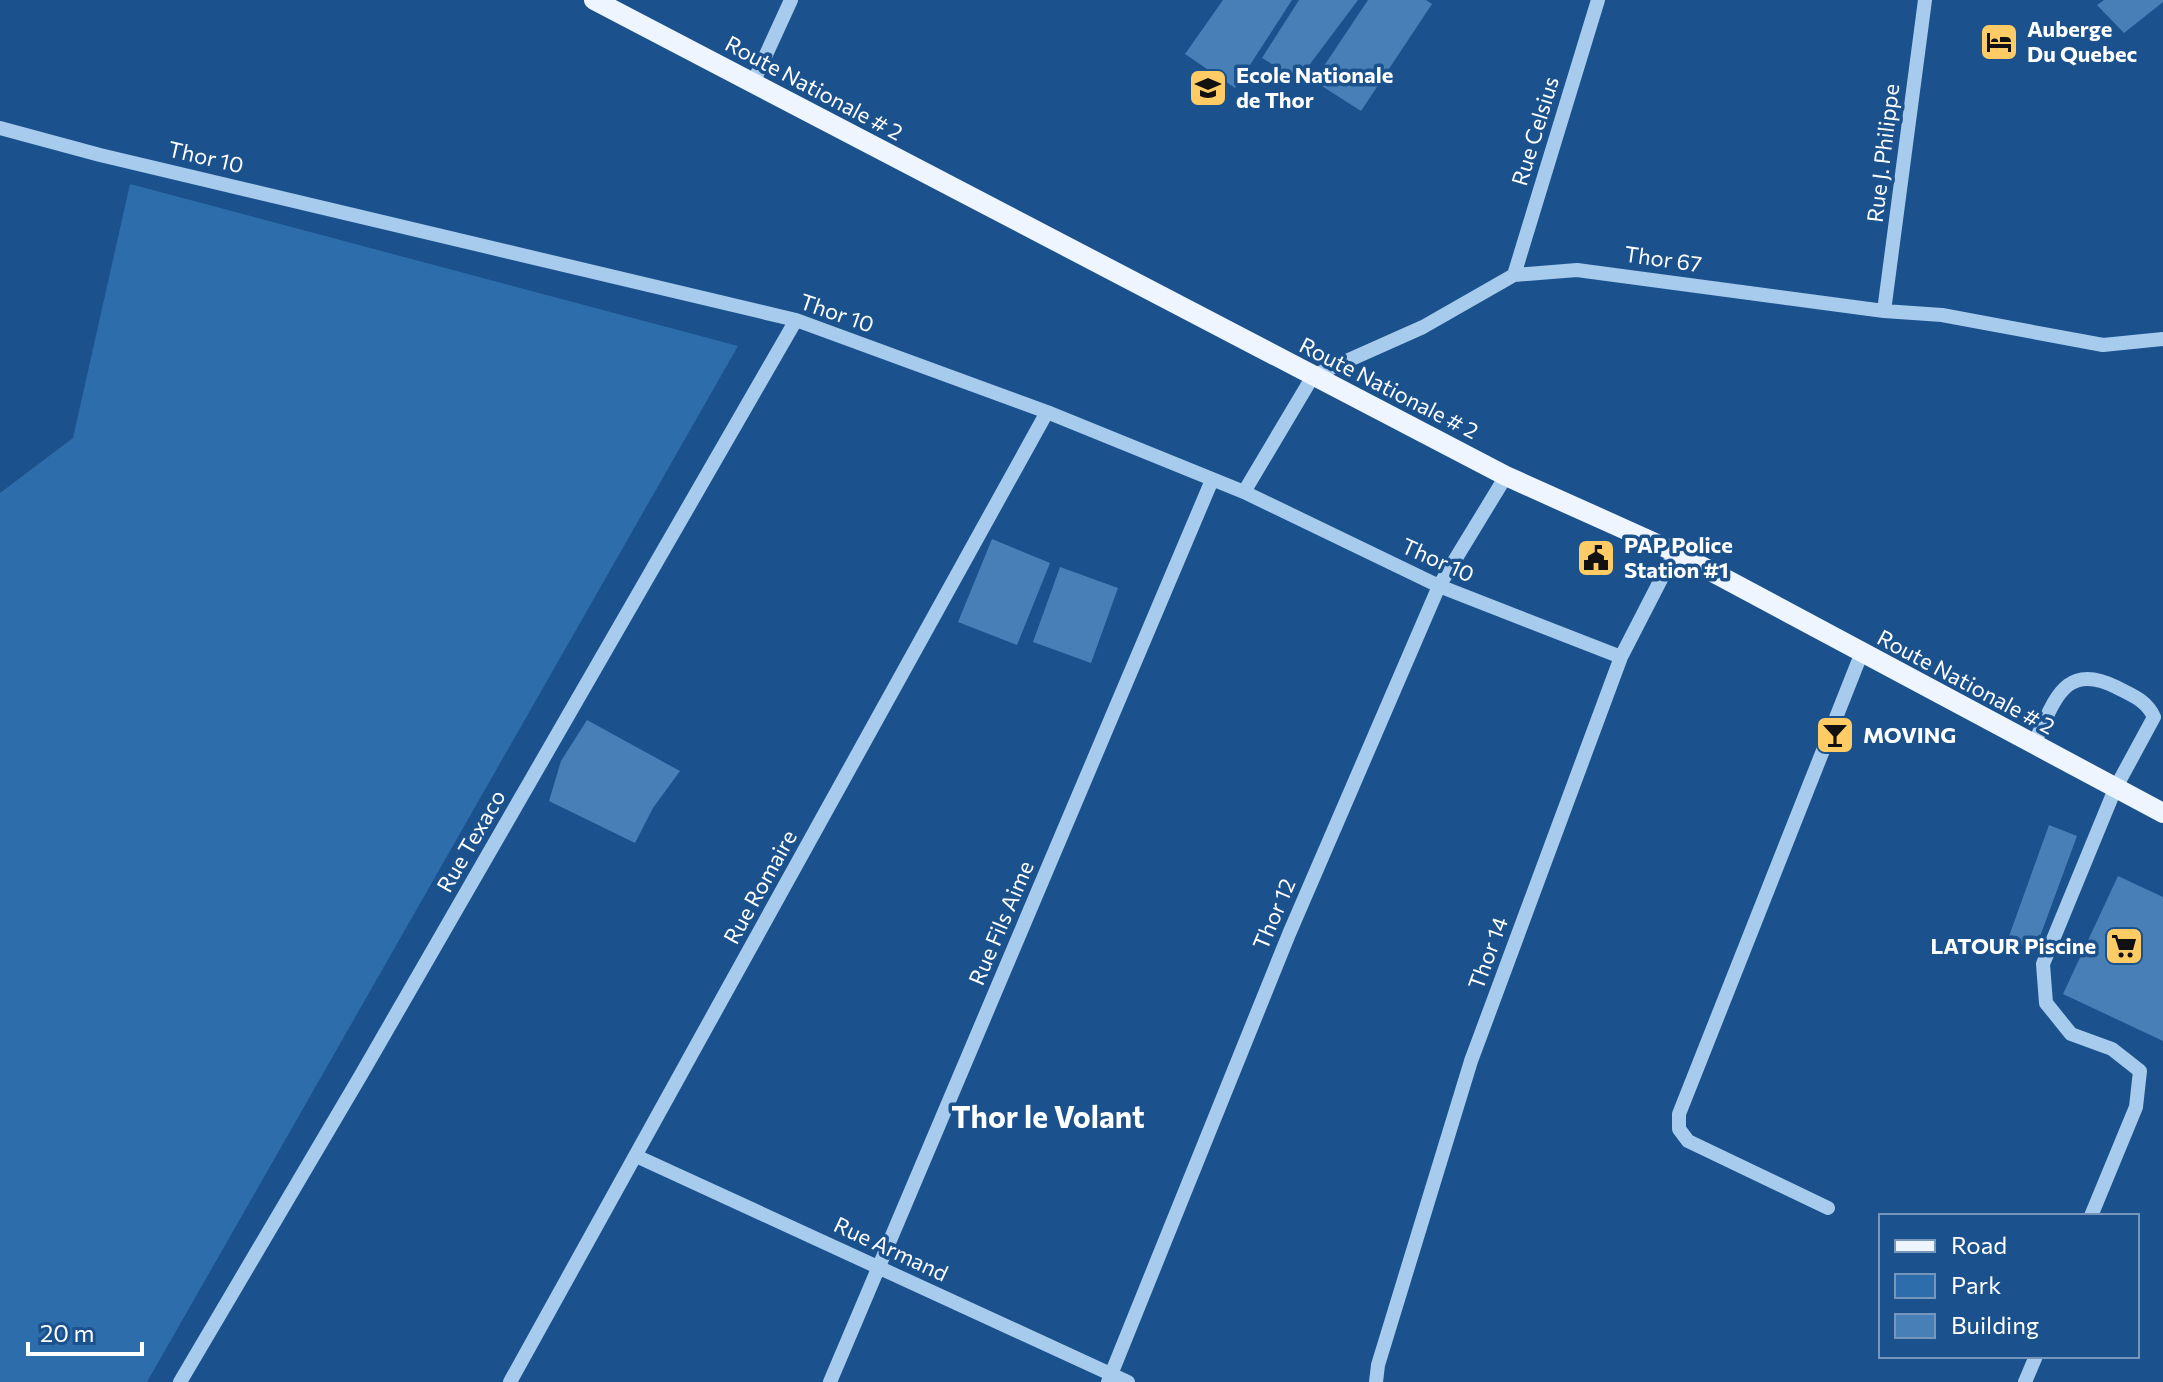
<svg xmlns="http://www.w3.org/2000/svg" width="2163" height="1382" font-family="Commissioner,sans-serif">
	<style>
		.green { fill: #2e6dab }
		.building { fill: #487fb7 }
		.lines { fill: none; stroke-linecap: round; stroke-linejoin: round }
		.minor { stroke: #a7cbed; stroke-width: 14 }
		.major { stroke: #eef5ff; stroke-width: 20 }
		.labels { text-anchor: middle; stroke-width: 7; stroke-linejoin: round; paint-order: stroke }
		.poi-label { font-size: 22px; font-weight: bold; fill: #fff; stroke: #1b528d; text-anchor: start }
		.street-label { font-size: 22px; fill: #fff; stroke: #1b528d }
		.district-label { font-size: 30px; font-weight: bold; fill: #fff; stroke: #1b528d }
	</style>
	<rect width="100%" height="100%" fill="#1b528d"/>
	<!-- green -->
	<path class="green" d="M130,184L738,346L147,1382H0V493L73,438Z"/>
	<!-- building -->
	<path class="building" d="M1223,0H1292L1235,88L1185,54Z
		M1299,0H1358L1298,80L1262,58Z
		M1368,0H1426L1432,4L1361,111L1314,81Z
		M2104,0H2163V2L2124,33L2097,5Z
		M992,539L1050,563L1017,645L958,622Z
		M1060,567L1118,588L1091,663L1033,642Z
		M587,720L680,771L653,808L635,843L549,801L561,761Z
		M2049,825L2077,836L2035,950L2008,939Z
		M2118,876L2163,897V1041L2063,994Z"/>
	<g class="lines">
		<!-- minor -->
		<path class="minor" d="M753,83L791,0
			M0,128L100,155L796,320L1047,412L1244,492L1439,586L1621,657
			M1514,275L1598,0
			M1884,311L1925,0
			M1244,492L1313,376L1423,327L1514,275L1577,270L1884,311L1942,315L2103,345L2163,339
			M2033,745C2054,705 2062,660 2116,687C2133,696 2146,700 2154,717L2115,789L2043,964L2046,1003L2071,1034L2112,1049L2140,1071L2136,1107L2091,1216
			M636,1156L1128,1382
			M1828,1208L1688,1141L1679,1129V1114L1862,652
			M180,1382L361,1075L796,320
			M510,1382L1047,412
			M830,1382L1212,480
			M1108,1382L1289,934L1439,586L1506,476
			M1376,1382L1378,1365L1471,1061L1621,657L1675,552
			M2025,1382L2036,1356"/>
		<!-- major -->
		<path class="major" d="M594,0L1506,476L1675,552L2163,813"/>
	</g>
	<!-- icons -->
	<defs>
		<g id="hotel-square" transform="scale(2)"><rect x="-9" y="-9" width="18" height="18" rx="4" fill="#ffcb64" stroke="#1b528d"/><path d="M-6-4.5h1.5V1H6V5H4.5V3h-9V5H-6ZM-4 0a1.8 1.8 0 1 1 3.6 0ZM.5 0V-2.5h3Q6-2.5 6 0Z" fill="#111"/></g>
		<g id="school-square" transform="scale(2)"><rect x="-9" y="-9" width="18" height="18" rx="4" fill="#ffcb64" stroke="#1b528d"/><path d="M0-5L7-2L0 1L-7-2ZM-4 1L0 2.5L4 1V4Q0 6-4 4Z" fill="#111"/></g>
		<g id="civic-square" transform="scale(2)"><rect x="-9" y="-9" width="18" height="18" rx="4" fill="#ffcb64" stroke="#1b528d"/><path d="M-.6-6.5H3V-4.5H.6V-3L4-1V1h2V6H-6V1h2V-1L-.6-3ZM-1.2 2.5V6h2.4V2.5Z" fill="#111"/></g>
		<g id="bar-square" transform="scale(2)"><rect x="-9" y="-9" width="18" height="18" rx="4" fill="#ffcb64" stroke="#1b528d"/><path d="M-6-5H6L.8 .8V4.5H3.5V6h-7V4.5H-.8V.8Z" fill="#111"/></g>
		<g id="supermarket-square" transform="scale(2)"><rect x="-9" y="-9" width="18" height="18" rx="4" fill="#ffcb64" stroke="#1b528d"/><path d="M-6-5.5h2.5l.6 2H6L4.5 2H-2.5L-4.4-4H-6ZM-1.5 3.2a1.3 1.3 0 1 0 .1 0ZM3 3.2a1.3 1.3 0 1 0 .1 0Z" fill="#111"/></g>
	</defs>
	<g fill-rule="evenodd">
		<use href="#hotel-square" x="1999" y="42"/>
		<use href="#school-square" x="1208" y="88"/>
		<use href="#civic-square" x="1596" y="558"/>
		<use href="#bar-square" x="1835" y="735"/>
		<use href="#supermarket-square" x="2124" y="946"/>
	</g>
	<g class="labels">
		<!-- poi labels -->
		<g class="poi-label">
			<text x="2027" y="37">Auberge<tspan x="2027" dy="25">Du Quebec</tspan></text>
			<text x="1236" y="83">Ecole Nationale<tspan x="1236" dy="25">de Thor</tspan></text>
			<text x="1624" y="553">PAP Police<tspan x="1624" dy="25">Station #1</tspan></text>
			<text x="1863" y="743">MOVING</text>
			<text x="2096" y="954" text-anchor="end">LATOUR Piscine</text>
		</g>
		<!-- street labels -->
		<g class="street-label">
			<text transform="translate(814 88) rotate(28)" y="8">Route Nationale # 2</text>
			<text transform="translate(1535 131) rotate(-73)" y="8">Rue Celsius</text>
			<text transform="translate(1883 153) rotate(-83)" y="8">Rue J. Philippe</text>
			<text transform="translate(206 157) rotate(13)" y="8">Thor 10</text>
			<text transform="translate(1663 259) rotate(8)" y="8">Thor 67</text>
			<text transform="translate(837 313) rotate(19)" y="8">Thor 10</text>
			<text transform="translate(1389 388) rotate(27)" y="8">Route Nationale # 2</text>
			<text transform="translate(1438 560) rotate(24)" y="8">Thor 10</text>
			<text transform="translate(1966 682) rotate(28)" y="8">Route Nationale # 2</text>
			<text transform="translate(471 841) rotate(-60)" y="8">Rue Texaco</text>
			<text transform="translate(760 887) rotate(-61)" y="8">Rue Romaire</text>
			<text transform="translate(1274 914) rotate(-67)" y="8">Thor 12</text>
			<text transform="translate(1001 923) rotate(-67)" y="8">Rue Fils Aime</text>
			<text transform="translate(1488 953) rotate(-70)" y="8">Thor 14</text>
			<text transform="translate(891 1249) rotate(25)" y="8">Rue Armand</text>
		</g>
		<!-- district labels -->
		<g class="district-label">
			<text x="1048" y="1128">Thor le Volant</text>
		</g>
	</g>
	<!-- legend -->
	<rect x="1879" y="1214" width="260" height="144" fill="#1b528d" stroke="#7697bb" stroke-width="2"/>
	<rect x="1895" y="1240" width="40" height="12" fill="#eef5ff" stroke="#7697bb" stroke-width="2"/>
	<text x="1951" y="1254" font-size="24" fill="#ffffff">Road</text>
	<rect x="1895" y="1274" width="40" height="24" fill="#2e6dab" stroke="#7697bb" stroke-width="2"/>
	<text x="1951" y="1294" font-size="24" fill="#ffffff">Park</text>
	<rect x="1895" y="1314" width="40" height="24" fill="#487fb7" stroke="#7697bb" stroke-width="2"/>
	<text x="1951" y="1334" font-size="24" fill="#ffffff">Building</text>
	<!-- scale -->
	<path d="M28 1342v12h114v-12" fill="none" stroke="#ffffff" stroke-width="4"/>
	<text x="40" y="1342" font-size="24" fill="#ffffff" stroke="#1b528d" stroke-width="6" paint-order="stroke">20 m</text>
</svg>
